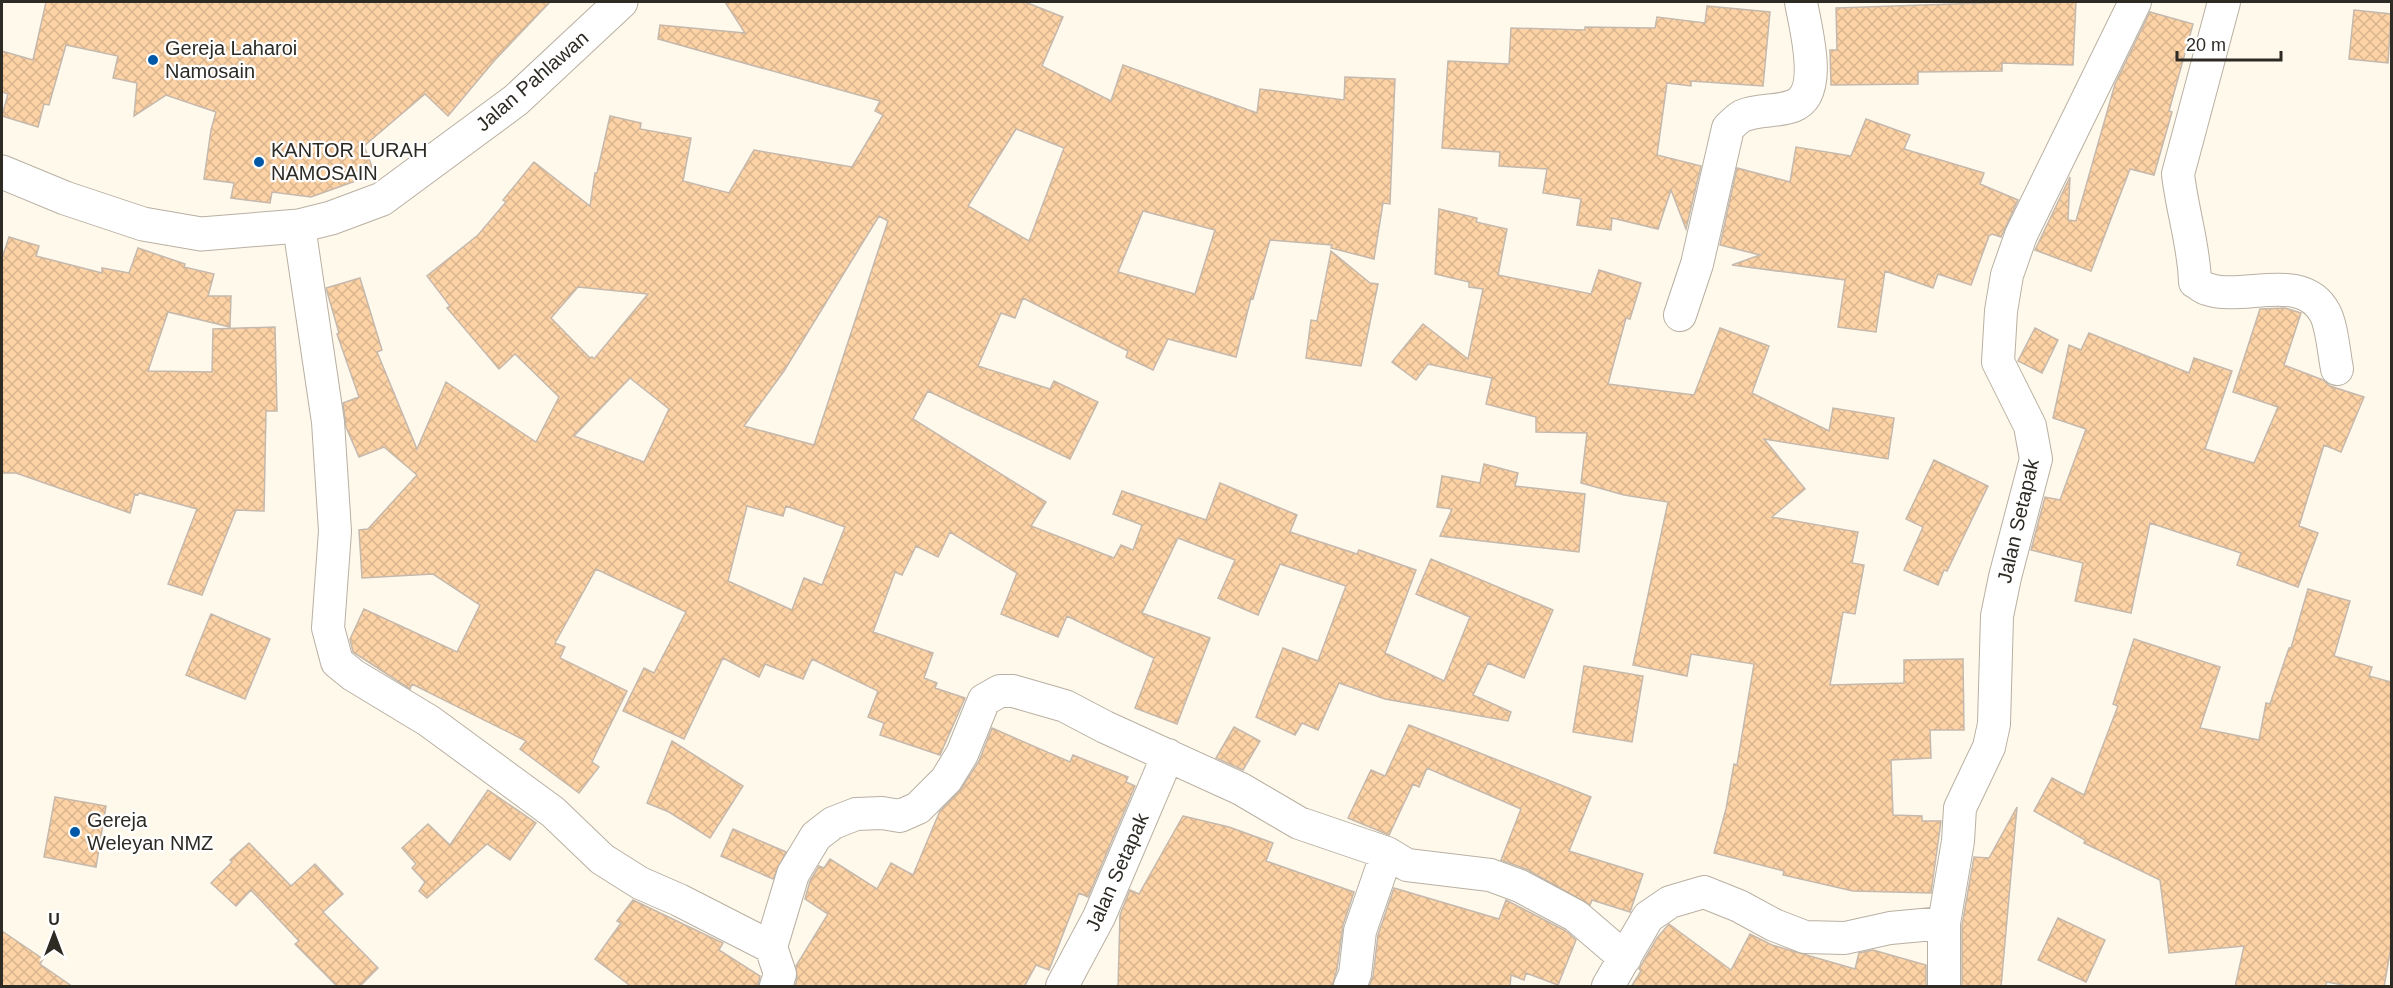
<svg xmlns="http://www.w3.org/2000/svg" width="2393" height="988" font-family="Arial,sans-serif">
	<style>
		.building { fill: url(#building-cross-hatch); stroke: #c5b8ac; stroke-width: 1.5; fill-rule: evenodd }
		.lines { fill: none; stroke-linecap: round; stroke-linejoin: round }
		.minor-casing { stroke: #b8b0a2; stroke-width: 34 }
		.trunk-casing { stroke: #b8b0a2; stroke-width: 35 }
		.minor { stroke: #fff; stroke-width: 32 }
		.trunk { stroke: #fff; stroke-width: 33 }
		.poi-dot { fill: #0059a7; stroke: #fff; stroke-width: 2 }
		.labels { text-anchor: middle; stroke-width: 4.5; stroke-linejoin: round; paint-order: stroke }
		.poi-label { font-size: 20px; fill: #2e2b25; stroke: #fff; text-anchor: start }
		.street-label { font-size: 20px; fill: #2e2b25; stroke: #fff }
	</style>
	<defs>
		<pattern id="building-cross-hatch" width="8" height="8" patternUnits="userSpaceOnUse" patternTransform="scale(1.5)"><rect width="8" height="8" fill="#fdd3a6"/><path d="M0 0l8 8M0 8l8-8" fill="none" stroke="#d9b58f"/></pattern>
	</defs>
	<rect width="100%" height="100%" fill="#fff9ec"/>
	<!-- building -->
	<path class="building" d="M46,2H550L494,61L448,116L425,94L364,146L375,174L311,197L272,192L270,203L231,198L234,183L204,179L211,130L216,112L166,95L134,116L137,83L113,78L118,56L66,45L49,105L44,104L38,127L2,116L8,94L2,92V51L33,60Z
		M725,2H1025L1063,17L1042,66L1111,101L1123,65L1257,113L1260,89L1344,100L1345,77L1395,79L1390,204L1383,203L1374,259L1331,248L1332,245L1270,240L1253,299L1251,298L1236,357L1168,339L1153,370L1126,357L1128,351L1023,298L1015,318L1001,313L978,366L1050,389L1054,381L1098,402L1070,459L928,391L913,419L1046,502L1031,526L1114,558L1121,545L1133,550L1142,525L1113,514L1122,491L1206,520L1220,483L1297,515L1290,532L1357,554L1359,550L1416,570L1385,653L1444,681L1470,617L1416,594L1431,559L1553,610L1524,678L1488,663L1473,695L1511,712L1508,721L1385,699L1339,683L1318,730L1302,723L1295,735L1256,717L1283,648L1318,661L1346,586L1280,564L1258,615L1218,598L1235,560L1178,538L1142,613L1210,638L1177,724L1135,708L1154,658L1067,616L1058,637L1001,614L1017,573L950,532L938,557L916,546L902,575L895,572L873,632L933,653L924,678L937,683L935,688L965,698L940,755L880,735L884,723L868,717L878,691L812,659L803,679L765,664L759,677L723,658L684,739L623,711L644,668L654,673L686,612L596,569L555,643L565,647L560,658L627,691L592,762L599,767L579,793L520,749L526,741L412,684L410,689L353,652L350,639L364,609L457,652L480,605L433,574L362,578L359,530L368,529L417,475L384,447L359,457L346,427L343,403L359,397L337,334L339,333L326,288L360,278L382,350L377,352L417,449L446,382L536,442L559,397L515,354L499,369L447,308L450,306L427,276L478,235L506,202L503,200L534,162L590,206L595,173H597L610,116L641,123L640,129L691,138L683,181L729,193L754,150L852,167L883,115L875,111L880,101L658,39L660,25L745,33ZM1016,129L1064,148L1029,241L968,206ZM1143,211L1215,230L1195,294L1118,272ZM879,216L888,221L814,445L744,426L784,371ZM578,287L648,294L594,359L592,357L590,358L551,318ZM630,378L669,409L644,462L574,436ZM747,506L783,516L786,506L845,527L822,585L804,578L792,610L728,581Z
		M2012,2H2076L2073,65L2002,63V71L1918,72V84L1831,85L1830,50H1837L1836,8Z
		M1707,6L1770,12L1763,86L1691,81V86L1667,83L1657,155L1701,166L1686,229L1671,190L1658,229L1612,218L1611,230L1577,225L1581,199L1543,193L1547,169L1499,166L1500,152L1442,148L1448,61L1509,64L1511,28L1585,30V27L1655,28L1657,17L1705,23Z
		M2354,10L2391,14L2388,63L2349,59Z
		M2150,12L2193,24L2169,111L2172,112L2154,175L2130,169L2091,271L2035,250L2070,177L2068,220L2076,221L2115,84Z
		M1866,119L1910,135L1904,149L1984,173L1980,184L2018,200L2001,237L1992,234L1989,236L1971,285L1938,274L1933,288L1885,271L1876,332L1838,327L1845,280L1732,265L1760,255L1720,245L1737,168L1790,182L1796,147L1851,156Z
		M1439,209L1477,218L1476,222L1507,229L1498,275L1591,294L1599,270L1641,283L1630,319L1626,318L1608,384L1694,395L1720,328L1769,346L1752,393L1829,431L1833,408L1894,418L1888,459L1764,439L1805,489L1772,517L1858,532L1852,563L1864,565L1855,614L1843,612L1830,685L1904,683V660L1963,659L1964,730H1930L1931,758L1891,760L1893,815L1922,816V821H1941L1931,893L1853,891L1783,875L1784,871L1714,853L1726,809L1734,764L1737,765L1754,664L1691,654L1687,676L1633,665L1668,502L1624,495L1581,483L1587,433L1536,432V417L1486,404L1492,378L1428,364L1416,380L1392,362L1423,324L1468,359L1483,289L1469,287V282L1435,274Z
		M9,237L39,246L36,256L102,273V268L129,273L138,248L185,264L184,267L214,274L208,296H231L230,327L168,312L148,371L212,372L213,329L275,327L277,411H266L264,511L236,510L202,595L168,584L197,509L139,493L138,495L135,494L130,513L16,473H2V258Z
		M1331,251L1370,283L1378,284L1361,366L1306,358L1311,320L1317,321Z
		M2285,308L2301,313L2284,365L2323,380L2330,386L2364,397L2341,452L2324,445L2299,526L2318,533L2298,587L2237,565L2241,553L2150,523L2131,613L2075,601L2083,563L2031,550L2045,497L2060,500L2086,429L2053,418L2069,345L2081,350L2089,333L2189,373L2194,358L2232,371L2205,449L2254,463L2278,407L2233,392L2260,309Z
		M2035,328L2058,340L2042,373L2018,361Z
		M1934,460L1988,486L1947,571L1944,570L1938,585L1904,570L1923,527L1906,519Z
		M1484,464L1518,473L1515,486L1585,494L1579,552L1440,536L1452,509L1437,507L1442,476L1480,483Z
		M2308,589L2350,601L2334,656L2372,667L2369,676L2391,682V947L2384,987H2354L2327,982L2325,987H2235L2244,946L2169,953L2160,880L2084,843L2085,840L2034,811L2052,778L2084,795L2118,706L2113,704L2134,639L2220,667L2200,728L2259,740L2266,703L2270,704L2289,648H2291Z
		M211,614L270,639L245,699L186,675Z
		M1584,666L1643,676L1632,742L1573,732Z
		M1409,725L1591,797L1569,851L1643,874L1630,912L1592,900L1590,905L1528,870L1501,860L1521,809L1427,768L1419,787L1413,784L1389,835L1348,818L1371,770L1385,776Z
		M1234,727L1260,741L1243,770L1216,758Z
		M992,728L1070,762L1073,755L1128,777L1126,782L1135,786L1088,897L1079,893L1049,970L1036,965L1024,987H795L797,979L796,966L828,914L805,899L810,881L819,866L824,868L830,859L877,889L891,863L913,875L940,811L961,789L979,761Z
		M672,741L743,786L710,838L669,812L647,803Z
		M488,790L536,823L510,860L487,844L427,898L419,891L425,882L412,868L416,864L402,848L428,824L450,845Z
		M55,797L106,806L96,867L44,857Z
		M2017,807L2001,987H1962V925L1974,857L1989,858Z
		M1183,816L1229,827L1273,843L1266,861L1354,892L1343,925L1337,969L1332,987H1118L1120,915L1130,890L1139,894Z
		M733,829L786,852L773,879L721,856Z
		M249,843L291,886L315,864L343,894L323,912L378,968L359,987H338L295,944L299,941L251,890L236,906L211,883L232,862L230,860Z
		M1394,888L1499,919L1506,900L1566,931L1576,940L1558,985L1526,973L1524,980L1511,975L1510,987H1369L1373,976L1378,935Z
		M633,900L723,943L719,950L760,976L758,987H632L595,959L621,923L617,921Z
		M2058,918L2105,940L2086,982L2038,960Z
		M1669,924L1731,970L1750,934L1772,945L1855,969L1859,953L1873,950L1926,965V987H1631L1641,971L1639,969L1657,938Z
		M2,931L43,959L40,964L73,987H2Z"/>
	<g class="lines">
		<!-- minor casing -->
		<g class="minor-casing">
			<path id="minor" d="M2224,2L2178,174C2182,210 2194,245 2195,282C2199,284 2203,288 2207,289C2243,302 2302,270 2325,313C2332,326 2334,354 2337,369
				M299,226L328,422L335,531L328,628L337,662L353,675L429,721L553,812L602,859L640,883L679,900L771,947L780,974L776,986
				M1680,315L1697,264L1728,128C1732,124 1737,119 1742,116C1758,109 1777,112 1793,106C1825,94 1805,27 1801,2
				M771,947L793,874L816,836L833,823L856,814L882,813L900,816L918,808L946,780L962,754L984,700L1000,691H1013L1065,706L1105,727L1241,789L1299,823L1387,853L1407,865L1490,875L1520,886L1576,916L1625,958
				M1062,986L1099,917L1168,755
				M1350,986L1355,974L1360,931L1387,853
				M1608,986L1648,917L1670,902L1704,892L1739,906L1774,925L1805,937L1845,938L1890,928L1944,923
				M1944,986V923L1958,841L1960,808L1989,747L1994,724L1997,616L2005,577L2036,459L2030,426L1998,362L2001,311L2007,275L2021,235L2135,2"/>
		</g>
		<!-- trunk casing -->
		<g class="trunk-casing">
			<path id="trunk" d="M2,172L65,198L143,224L201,234L299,226L331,218L382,199L516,100L621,2"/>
		</g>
		<!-- minor -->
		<use href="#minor" class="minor"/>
		<!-- trunk -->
		<use href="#trunk" class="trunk"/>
	</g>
	<!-- markers -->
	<g class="poi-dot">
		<circle cx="153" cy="60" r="6"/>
		<circle cx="259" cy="162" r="6"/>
		<circle cx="75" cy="832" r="6"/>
	</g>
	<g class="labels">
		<!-- poi labels -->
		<g class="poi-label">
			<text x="165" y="55">Gereja Laharoi<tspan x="165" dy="23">Namosain</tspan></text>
			<text x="271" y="157">KANTOR LURAH<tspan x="271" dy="23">NAMOSAIN</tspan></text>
			<text x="87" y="827">Gereja<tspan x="87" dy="23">Weleyan NMZ</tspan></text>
		</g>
		<!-- street labels -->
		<g class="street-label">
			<text transform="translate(532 81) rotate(-41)" y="7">Jalan Pahlawan</text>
			<text transform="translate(2018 521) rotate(-77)" y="7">Jalan Setapak</text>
			<text transform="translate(1117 872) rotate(-66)" y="7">Jalan Setapak</text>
		</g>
	</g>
	<!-- border -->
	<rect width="2393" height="988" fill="none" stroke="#2e2b25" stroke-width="6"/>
	<!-- north arrow -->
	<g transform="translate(54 934)" stroke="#ffffff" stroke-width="4.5" paint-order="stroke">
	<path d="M0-4.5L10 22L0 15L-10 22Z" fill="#2e2b25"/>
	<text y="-9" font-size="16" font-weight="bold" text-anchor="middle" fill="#2e2b25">U</text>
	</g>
	<!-- scale -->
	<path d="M2177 51v9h104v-9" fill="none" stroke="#2e2b25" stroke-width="3"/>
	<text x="2186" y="51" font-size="18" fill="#2e2b25" stroke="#ffffff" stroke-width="4.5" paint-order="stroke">20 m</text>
</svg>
